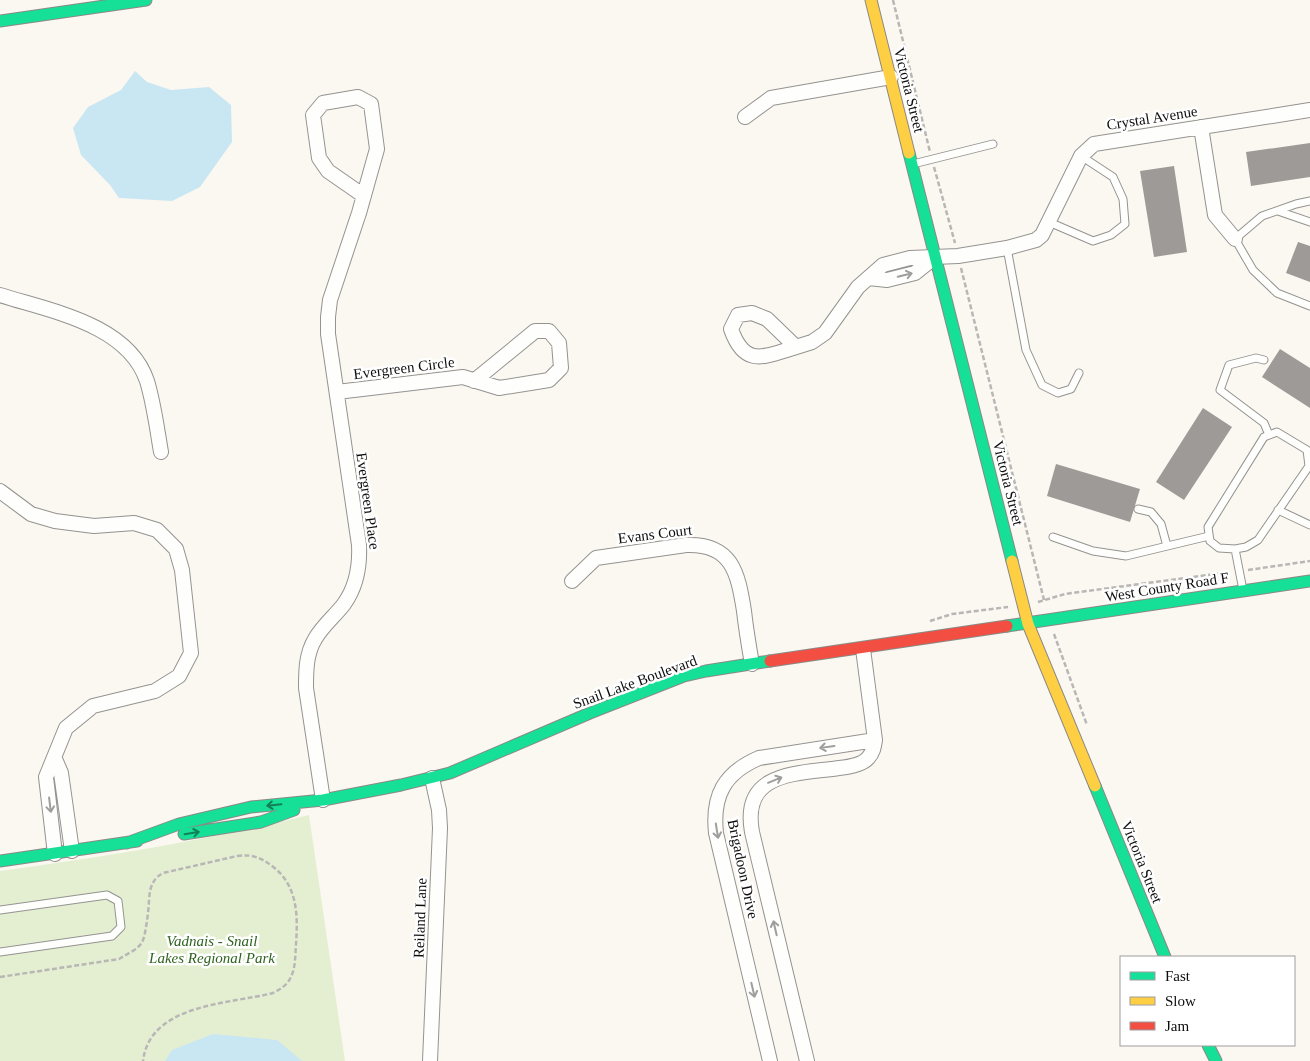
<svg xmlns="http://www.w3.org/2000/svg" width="1310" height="1061" font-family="'Times New Roman',serif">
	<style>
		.green { fill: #e4efd2 }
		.water { fill: #c9e6f3 }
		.building { fill: #9e9a97 }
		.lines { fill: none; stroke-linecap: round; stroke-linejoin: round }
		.lane-casing { stroke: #949390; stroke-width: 9 }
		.street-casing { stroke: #949390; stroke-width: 16 }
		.fast-casing { stroke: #8b8986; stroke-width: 13 }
		.slow-casing { stroke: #8b8986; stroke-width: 13 }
		.jam-casing { stroke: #8b8986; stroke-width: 13 }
		.path { stroke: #b8b7b6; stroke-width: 2.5; stroke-dasharray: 5 2.5; stroke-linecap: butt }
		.lane { stroke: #fefefd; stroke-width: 7 }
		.street { stroke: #fefefd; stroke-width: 14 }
		.fast { stroke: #16e098; stroke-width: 11 }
		.slow { stroke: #ffcf43; stroke-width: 11 }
		.jam { stroke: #f24e42; stroke-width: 11 }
		.oneway { stroke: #9e9e9d }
		.oneway2 { stroke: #128159 }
		.labels { text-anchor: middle; stroke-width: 5; stroke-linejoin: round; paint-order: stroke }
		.street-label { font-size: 15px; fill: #0d0d0d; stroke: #fff }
		.park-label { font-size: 15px; font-style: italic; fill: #2f631f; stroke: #fff }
	</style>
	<rect width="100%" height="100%" fill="#fbf8f1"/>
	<!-- green -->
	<path class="green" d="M309,815L345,1061H0V871C104,857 207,840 309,815Z"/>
	<!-- water -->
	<path class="water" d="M135,71L147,82L171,90L209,87L231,105L232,142L200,187L172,201L119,198L110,185L81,155L73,128L88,107L121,90Z
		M213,1034L277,1040L302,1061H165L172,1050Z"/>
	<!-- building -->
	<path class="building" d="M1310,143V177L1251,186L1246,152Z
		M1174,166L1187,252L1154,257L1140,171Z
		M1298,242L1310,246V282L1286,273Z
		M1280,349L1310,368V408L1262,377Z
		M1203,408L1232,427L1184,500L1156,482Z
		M1056,464L1140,489L1130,522L1047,496Z"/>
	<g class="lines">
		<!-- lane casing -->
		<g class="lane-casing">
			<path id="lane" d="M913,164L993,144
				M1310,201L1296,204L1262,216L1235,239L1253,270L1277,293L1310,306
				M1278,211L1310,222
				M1049,222L1093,241L1111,235L1125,224L1123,199L1113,177L1081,156
				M1007,248L1026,350L1042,385L1058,393L1071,389L1079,373
				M1264,360L1256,358L1229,365L1220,390L1264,423L1269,435
				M1138,509L1151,512L1161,524L1167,546
				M1278,510L1310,525
				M1053,537L1093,551L1126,556L1209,536
				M1235,549L1246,547L1258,540L1309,466L1307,450L1277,432L1264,437L1208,527L1210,541L1219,548L1235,549L1243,590
				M0,910L107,895L118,901L121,927L112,936L0,952"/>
		</g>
		<!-- street casing -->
		<g class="street-casing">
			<path id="street" d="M745,117L771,98L891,77
				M1201,127L1215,215L1235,239
				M869,278L887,280L915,273L935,257
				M0,295C50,311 128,324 147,381C154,404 157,429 161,452
				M796,347C765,356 745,369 731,329L738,315L752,313L767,319L796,347L812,342L825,333L858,287L883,265L910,258L958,256L1007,248L1036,240L1042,235L1081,156L1094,144L1310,110
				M337,392L463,377L499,388L549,380L561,368L559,343L549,331H535L474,381
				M0,491L31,514L55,521L94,526L134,523L157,530L176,549L182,570L191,653L179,676L155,691L93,706L66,728L46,777L55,854
				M572,581L596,558L686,545C732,543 738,573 744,611C746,629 749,647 752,664
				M55,759L61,773L72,851
				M323,800L306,688C306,671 306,654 315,639C323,625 335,616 344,604C357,586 360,566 359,545L328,334V317L330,300L359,213L377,149L371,104L358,97L323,103L313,115L319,158L328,171L364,196
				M430,1061L440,828L439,810L432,778
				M770,1061L716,833C712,796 724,773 759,758L875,740
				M807,1061L752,832C741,771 797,774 839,768C849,767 862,765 868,758C873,753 874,747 875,740L863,649"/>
		</g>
		<!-- fast casing -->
		<g class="fast-casing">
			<path id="fast" d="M0,21L146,0
				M909,153L1012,561
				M1007,626L1310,581
				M1095,786L1165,957
				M184,834L261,822L294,810
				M127,843L179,824L251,807L323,800L401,785L450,773L590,713L684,676L706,671L770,661
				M0,861L137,841
				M1208,1045L1216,1061"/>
		</g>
		<!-- slow casing -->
		<g class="slow-casing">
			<path id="slow" d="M871,0L909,153
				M1012,561L1028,624L1095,786"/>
		</g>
		<!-- jam casing -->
		<g class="jam-casing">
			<path id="jam" d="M770,661L1007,626"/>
		</g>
		<!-- path -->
		<path class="path" d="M893,0L930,152
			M934,167L955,243
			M961,268L1044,600
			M1248,570L1310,561
			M1038,602L1065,594L1230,572
			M930,621L952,614L1008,607
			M1054,634L1087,725
			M0,977L119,959L136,949L142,943L144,937C146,929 147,921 148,913C150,897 147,882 163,873L237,856C252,854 260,857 272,866C298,885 298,916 296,944C295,957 296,971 288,982C284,987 279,990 273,993C231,1004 150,1003 143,1061"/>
		<!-- lane -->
		<use href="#lane" class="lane"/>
		<!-- street -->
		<use href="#street" class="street"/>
		<!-- fast -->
		<use href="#fast" class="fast"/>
		<!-- slow -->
		<use href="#slow" class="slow"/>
		<!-- jam -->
		<use href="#jam" class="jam"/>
	</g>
	<!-- one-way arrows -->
	<defs><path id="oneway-shaft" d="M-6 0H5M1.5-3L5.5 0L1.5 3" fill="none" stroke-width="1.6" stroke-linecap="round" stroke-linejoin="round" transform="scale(1.25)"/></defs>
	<g class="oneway">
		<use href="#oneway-shaft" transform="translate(905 275) rotate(-14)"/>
		<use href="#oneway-shaft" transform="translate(827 747) rotate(172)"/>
		<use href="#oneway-shaft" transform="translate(775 780) rotate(-22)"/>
		<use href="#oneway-shaft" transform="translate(50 805) rotate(83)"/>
		<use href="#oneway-shaft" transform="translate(717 831) rotate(81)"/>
		<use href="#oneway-shaft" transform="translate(775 928) rotate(-103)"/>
		<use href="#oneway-shaft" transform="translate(753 990) rotate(77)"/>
	</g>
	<g class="oneway2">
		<use href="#oneway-shaft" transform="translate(274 805) rotate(174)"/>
		<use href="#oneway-shaft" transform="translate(192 833) rotate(-9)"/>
	</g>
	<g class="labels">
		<!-- street labels -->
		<g class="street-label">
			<text transform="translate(909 90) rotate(76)" y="5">Victoria Street</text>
			<text transform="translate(1152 118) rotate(-9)" y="5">Crystal Avenue</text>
			<text transform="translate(404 368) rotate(-7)" y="5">Evergreen Circle</text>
			<text transform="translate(1008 483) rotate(76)" y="5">Victoria Street</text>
			<text transform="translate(368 501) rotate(82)" y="5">Evergreen Place</text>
			<text transform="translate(655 534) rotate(-7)" y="5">Evans Court</text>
			<text transform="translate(1167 587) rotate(-9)" y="5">West County Road F</text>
			<text transform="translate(635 682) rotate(-20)" y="5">Snail Lake Boulevard</text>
			<text transform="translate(1142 862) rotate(68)" y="5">Victoria Street</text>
			<text transform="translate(743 869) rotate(78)" y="5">Brigadoon Drive</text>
			<text transform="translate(420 918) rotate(-88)" y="5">Reiland Lane</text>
		</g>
		<!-- park labels -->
		<g class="park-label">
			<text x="212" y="946">Vadnais - Snail<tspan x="212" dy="17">Lakes Regional Park</tspan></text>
		</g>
	</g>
	<!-- legend -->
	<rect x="1120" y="956" width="175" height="90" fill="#ffffff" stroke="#9e9e9e"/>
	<rect x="1130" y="972" width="25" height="8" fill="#16e098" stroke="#9e9e9e"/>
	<text x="1165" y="981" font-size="15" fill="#0d0d0d">Fast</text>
	<rect x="1130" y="997" width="25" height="8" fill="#ffcf43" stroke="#9e9e9e"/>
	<text x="1165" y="1006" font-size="15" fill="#0d0d0d">Slow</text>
	<rect x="1130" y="1022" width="25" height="8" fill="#f24e42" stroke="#9e9e9e"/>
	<text x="1165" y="1031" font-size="15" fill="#0d0d0d">Jam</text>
</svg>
